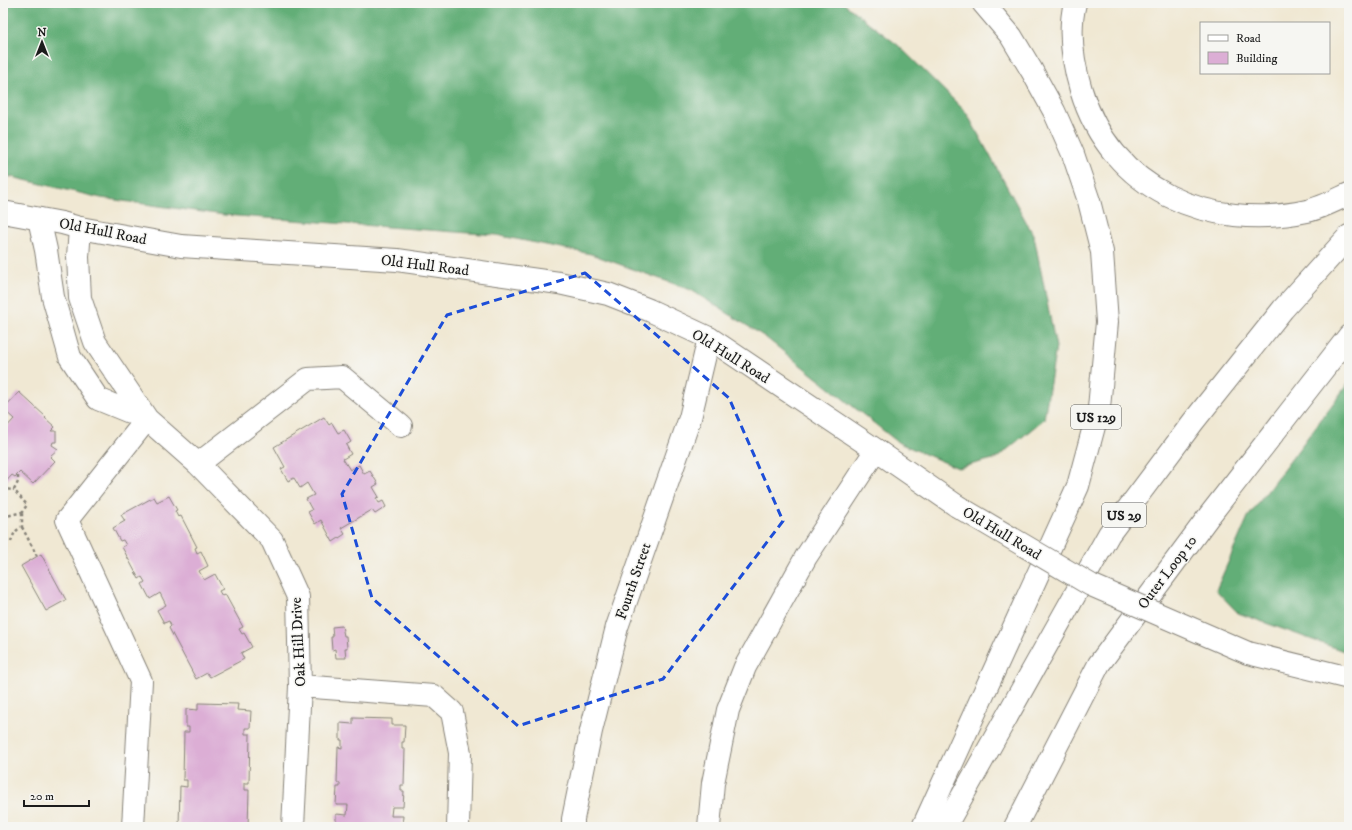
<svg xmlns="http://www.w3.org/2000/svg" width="1352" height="830" font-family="'IM FELL DW Pica',serif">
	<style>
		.forest { fill: #62ae77; stroke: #3f654a }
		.building { fill: #dcaed5 }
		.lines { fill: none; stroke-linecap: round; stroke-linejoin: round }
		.minor-casing { stroke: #868278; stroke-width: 24 }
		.major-casing { stroke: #868278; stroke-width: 24 }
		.highway-casing { stroke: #868278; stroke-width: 24 }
		.path { stroke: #868278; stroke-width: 2.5; stroke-dasharray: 3 3; stroke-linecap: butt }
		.minor { stroke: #fff; stroke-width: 22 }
		.major { stroke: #fff; stroke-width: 22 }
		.highway { stroke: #fff; stroke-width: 22 }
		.major-bridge-casing { stroke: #868278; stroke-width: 24; stroke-linecap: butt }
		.major-bridge { stroke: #fff; stroke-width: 22 }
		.marked { fill: none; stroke: #1d4ed8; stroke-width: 3; stroke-dasharray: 8 5; stroke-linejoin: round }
		.labels { text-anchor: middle; stroke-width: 3; stroke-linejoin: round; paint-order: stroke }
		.shield { fill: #f6f6f2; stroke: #5d5d5c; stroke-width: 1 }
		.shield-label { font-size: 14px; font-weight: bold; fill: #1c1c1c }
		.street-label { font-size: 15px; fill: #1c1c1c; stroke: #f6f6f2 }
	</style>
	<rect width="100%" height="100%" fill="#f6f6f2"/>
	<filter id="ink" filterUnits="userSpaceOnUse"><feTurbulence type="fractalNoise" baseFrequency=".025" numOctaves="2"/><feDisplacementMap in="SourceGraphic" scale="8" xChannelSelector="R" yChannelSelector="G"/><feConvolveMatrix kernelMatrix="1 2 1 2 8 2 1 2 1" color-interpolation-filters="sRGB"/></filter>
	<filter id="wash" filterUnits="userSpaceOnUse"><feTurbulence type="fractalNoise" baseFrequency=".012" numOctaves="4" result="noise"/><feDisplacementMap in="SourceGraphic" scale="16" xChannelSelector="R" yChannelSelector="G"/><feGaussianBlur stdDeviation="0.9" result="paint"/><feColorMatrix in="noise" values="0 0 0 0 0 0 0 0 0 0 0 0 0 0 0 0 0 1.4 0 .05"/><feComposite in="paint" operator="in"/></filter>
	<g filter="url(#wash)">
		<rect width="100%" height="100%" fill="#f0e8d3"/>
		<!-- forest -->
		<path class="forest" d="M3,3H843L899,46L966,112L1034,236L1056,347L1044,419L997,458L958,468L899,443L765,337L691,290L591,254L496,235L224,215L101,198L3,175Z
			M1349,382V653L1238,613L1216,590L1248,517Z"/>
		<g id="blocks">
			<!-- building -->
			<path class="building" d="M19,392L46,417L45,418L55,427L51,431H56V442H53L52,445L58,449L50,456L55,461L33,484L20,472L15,477L12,475L3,485V431L14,419L3,409Z
				M324,417L329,425L332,423L338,433L344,430L351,442L346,445L351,454L343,459L350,470L359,465L364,474L370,471L378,484L373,487L379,497L376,498L379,503L383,501L386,507L375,514L372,510L341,528L345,534L333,542L321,520L315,524L308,512L312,510L306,499L314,495L307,483L300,488L294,478L288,481L281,469L285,467L274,447Z
				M3,492L7,496L3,501Z
				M169,496L177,510L175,511L178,517L181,516L197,547L195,548L197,553L201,551L208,566L199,571L204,580L215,574L223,589L219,591L222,596L225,594L243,627L239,629L242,634L244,633L252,647L241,653L244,659L210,677L207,673L196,679L169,628L171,626L169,621L164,623L157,610L166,605L160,593L150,599L142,584L145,582L142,577L139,579L122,547L126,545L123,540L120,541L113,528L125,521L121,515L154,497L157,502Z
				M41,554L66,600L46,611L21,566Z
				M342,626L344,636H346L347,648H345L346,658H336L335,649L332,650L331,637H333L332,627Z
				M198,703L238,704L237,710L251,711L250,728H245V734H250L249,783H244V790H249L248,827H179L180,786L187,787V780H183L184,732H189V727H186V709L198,710Z
				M353,718L392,719V725H405L404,742H402V749H405L404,785H401V791H404L403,807H392L391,816H403L402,827H336V814L347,815L348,805H336L337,787H340V783H337L338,747L342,748V740H340V723L353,724Z"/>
		</g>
	</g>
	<g filter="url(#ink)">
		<use href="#blocks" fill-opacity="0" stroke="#868278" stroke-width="1"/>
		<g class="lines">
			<!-- minor casing -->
			<g class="minor-casing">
				<path id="minor" d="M39,219L46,250L53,297L70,357L98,399L147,419
					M80,228L78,257L80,298L95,342L147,419L198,464L272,540L298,597L300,686L293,827
					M198,464L308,379L342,377L401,426
					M300,686L434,696L452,712L460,753L458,827
					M133,827L141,681L67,520L147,419
					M573,827V819L591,731L617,627L690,418L709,338"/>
			</g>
			<!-- major casing -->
			<g class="major-casing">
				<path id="major" d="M3,212L62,223L80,228L181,246L397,260L559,283L608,294L649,310L709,338L876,450L957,506
					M1248,653L1349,678"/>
			</g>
			<!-- highway casing -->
			<g class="highway-casing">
				<path id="highway" d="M1075,3C1068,31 1073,63 1081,90C1111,190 1209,232 1307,211C1321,208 1336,200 1349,194
					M709,827L713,783L728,710L745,667L806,557L876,450
					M923,827L1078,486L1099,408L1107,322L1102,252L1089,201L1073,154L1054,111L1032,71L1011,36L983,3
					M945,827L1109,534L1193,422L1283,309L1349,236
					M1015,827L1099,664L1209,516L1349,336"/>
			</g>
			<!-- path -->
			<path class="path" d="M3,487L4,489L14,490
				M3,517L22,512L27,505L14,490L18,482V474
				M22,527L37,556
				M11,542C13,535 15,530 22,527V512"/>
			<!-- minor -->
			<use href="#minor" class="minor"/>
			<!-- major -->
			<use href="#major" class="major"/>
			<!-- highway -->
			<use href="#highway" class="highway"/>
			<!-- major-bridge casing -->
			<g class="major-bridge-casing">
				<path id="major-bridge" d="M957,506L1091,585L1248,653"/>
			</g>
			<!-- major-bridge -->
			<use href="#major-bridge" class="major-bridge"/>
		</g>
	</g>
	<!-- marked area -->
	<path class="marked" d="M585,273L729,398L783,521L663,679L518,726L372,598L342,494L447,315Z"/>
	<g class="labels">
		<!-- shield labels -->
		<g class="shield">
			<rect x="1071" y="405" width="50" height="24" rx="3"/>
			<rect x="1102" y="503" width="44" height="24" rx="3"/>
		</g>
		<g class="shield-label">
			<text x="1096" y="422">US 129</text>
			<text x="1124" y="520">US 29</text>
		</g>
		<!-- street labels -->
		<g class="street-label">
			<text transform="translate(103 231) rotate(11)" y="5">Old Hull Road</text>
			<text transform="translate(425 265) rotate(7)" y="5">Old Hull Road</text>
			<text transform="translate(731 356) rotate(32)" y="5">Old Hull Road</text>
			<text transform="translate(1002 533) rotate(31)" y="5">Old Hull Road</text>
			<text transform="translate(1167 572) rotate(-53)" y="5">Outer Loop 10</text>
			<text transform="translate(633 581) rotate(-71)" y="5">Fourth Street</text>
			<text transform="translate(298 642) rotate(-93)" y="5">Oak Hill Drive</text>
		</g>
	</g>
	<!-- margin -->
	<rect width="1352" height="830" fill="none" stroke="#f6f6f2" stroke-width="16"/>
	<!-- legend -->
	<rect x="1200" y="22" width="130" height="52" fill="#f6f6f2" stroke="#9f9f9c"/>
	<rect x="1208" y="35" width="20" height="6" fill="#ffffff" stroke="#9f9f9c"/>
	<text x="1236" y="42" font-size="12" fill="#1c1c1c">Road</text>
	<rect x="1208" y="52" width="20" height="12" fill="#dcaed5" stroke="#9f9f9c"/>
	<text x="1236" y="62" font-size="12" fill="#1c1c1c">Building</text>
	<!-- north arrow -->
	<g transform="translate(42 42)" stroke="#f6f6f2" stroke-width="3" paint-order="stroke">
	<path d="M0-3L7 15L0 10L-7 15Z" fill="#1c1c1c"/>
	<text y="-6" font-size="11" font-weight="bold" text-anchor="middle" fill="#1c1c1c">N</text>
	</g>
	<!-- scale -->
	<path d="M24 800v6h65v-6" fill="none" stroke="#1c1c1c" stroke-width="2"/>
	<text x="30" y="800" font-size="12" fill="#1c1c1c" stroke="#f6f6f2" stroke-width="3" paint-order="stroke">20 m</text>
</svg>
